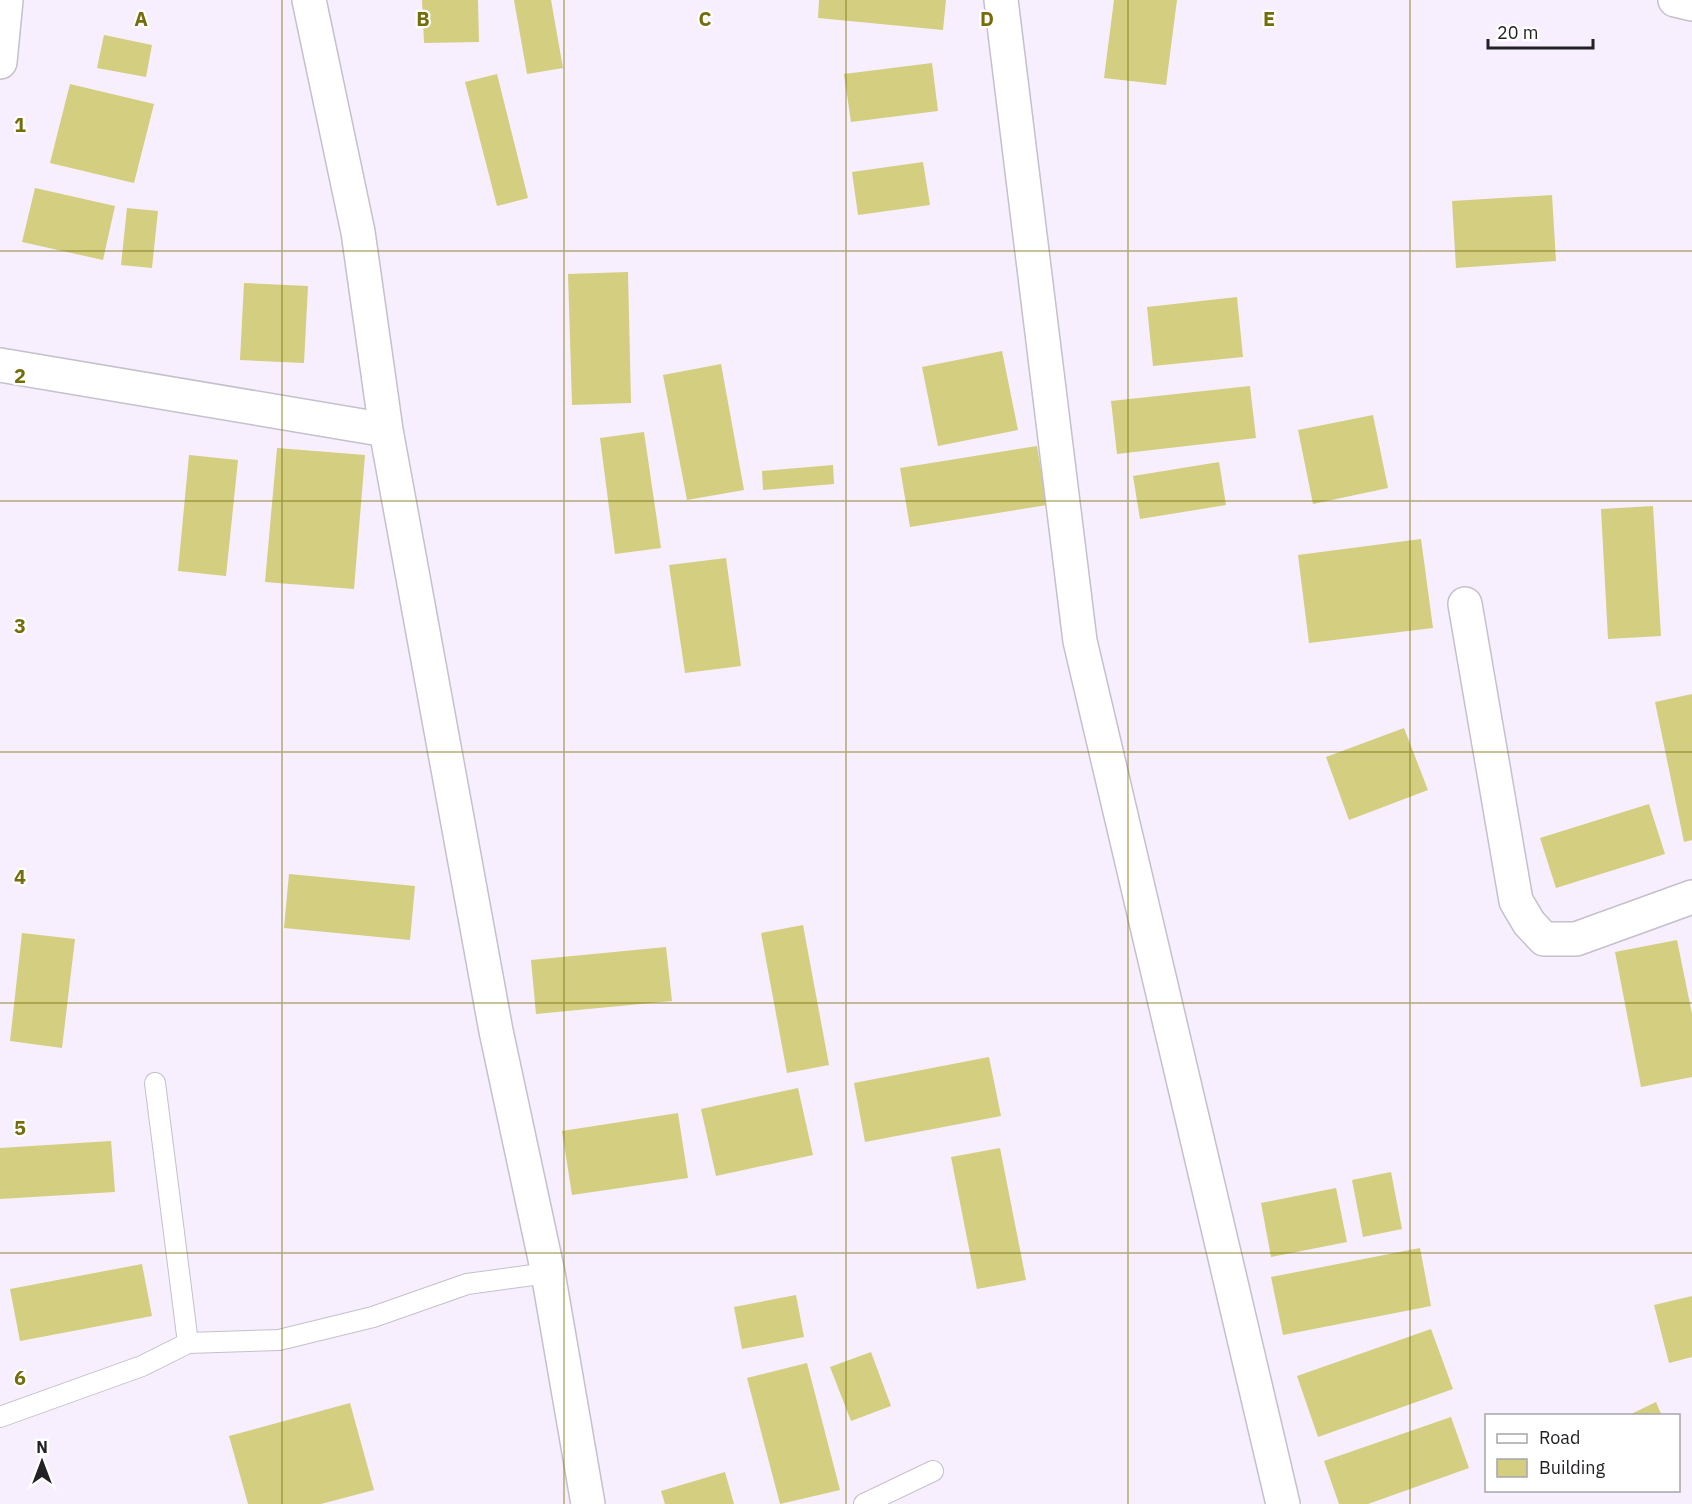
<svg xmlns="http://www.w3.org/2000/svg" width="1692" height="1504" font-family="'IBM Plex Sans',sans-serif">
	<style>
		.building { fill: #d3ce80 }
		.lines { fill: none; stroke-linecap: round; stroke-linejoin: round }
		.service-casing { stroke: #c6bfcc; stroke-width: 22 }
		.minor-casing { stroke: #c6bfcc; stroke-width: 36 }
		.service { stroke: #fff; stroke-width: 20 }
		.minor { stroke: #fff; stroke-width: 33 }
		.grid { fill: none; stroke: #746d09; stroke-width: 1.5; stroke-opacity: 0.55 }
		.grid-label { font-size: 20px; text-anchor: middle; font-weight: bold; fill: #746d09; stroke: #fff; stroke-width: 4.5; stroke-linejoin: round; paint-order: stroke }
	</style>
	<rect width="100%" height="100%" fill="#f7effd"/>
	<!-- building -->
	<path class="building" d="M422,0H478L479,42L424,43Z
		M514,0H551L563,68L527,74Z
		M819,0H946L943,30L818,18Z
		M1114,0H1177L1166,85L1104,78Z
		M104,35L152,45L146,77L97,68Z
		M932,63L938,111L851,122L844,74Z
		M497,74L528,198L497,206L465,82Z
		M70,84L154,104L134,183L50,163Z
		M923,162L930,205L858,215L852,172Z
		M35,188L115,206L103,260L22,242Z
		M1552,195L1556,261L1456,268L1452,201Z
		M127,208L158,211L152,268L121,265Z
		M628,272L631,403L572,405L568,274Z
		M244,283L308,286L304,363L240,360Z
		M1237,297L1243,357L1153,366L1147,307Z
		M1002,351L1018,430L938,446L922,367Z
		M721,364L744,490L687,500L663,375Z
		M1250,386L1256,438L1117,454L1111,401Z
		M1373,415L1388,488L1313,504L1298,430Z
		M644,432L661,548L615,554L600,438Z
		M1037,446L1047,505L910,527L900,468Z
		M277,448L365,455L354,589L265,582Z
		M189,455L238,460L226,576L178,571Z
		M1219,462L1226,505L1140,519L1133,476Z
		M833,465L834,484L763,490L762,471Z
		M1653,506L1661,636L1608,639L1601,509Z
		M1421,539L1433,628L1309,643L1298,555Z
		M726,558L741,666L685,673L669,565Z
		M1692,694V840L1684,842L1655,702Z
		M1404,728L1428,790L1349,820L1326,757Z
		M1649,804L1665,854L1556,888L1540,838Z
		M289,874L415,886L410,940L284,928Z
		M803,925L829,1065L787,1073L761,933Z
		M22,933L75,939L62,1048L10,1041Z
		M1677,940L1692,1014V1077L1641,1087L1615,952Z
		M666,947L672,1001L536,1014L531,960Z
		M989,1057L1001,1116L865,1142L854,1083Z
		M798,1088L813,1155L716,1176L701,1109Z
		M678,1113L688,1178L572,1195L562,1131Z
		M111,1141L115,1192L0,1199V1148Z
		M1000,1148L1026,1280L977,1289L951,1157Z
		M1391,1172L1402,1229L1363,1237L1352,1180Z
		M1336,1188L1347,1242L1271,1257L1261,1203Z
		M1420,1248L1431,1306L1283,1335L1271,1277Z
		M142,1264L152,1316L20,1341L10,1289Z
		M796,1295L804,1337L742,1349L734,1307Z
		M1692,1296V1357L1669,1363L1654,1305Z
		M1431,1329L1453,1389L1318,1437L1297,1376Z
		M871,1352L891,1406L851,1421L830,1367Z
		M807,1363L840,1490L780,1504L747,1378Z
		M1656,1402L1662,1416H1627Z
		M350,1403L374,1490L321,1504H248L229,1436Z
		M1451,1417L1469,1468L1368,1504H1339L1324,1461Z
		M725,1472L734,1504H665L661,1491Z"/>
	<g class="lines">
		<!-- service casing -->
		<g class="service-casing">
			<path id="service" d="M155,1083L188,1343
				M0,1417L142,1366L188,1343L279,1340L373,1317L467,1284L548,1273
				M864,1504L933,1471"/>
		</g>
		<!-- minor casing -->
		<g class="minor-casing">
			<path id="minor" d="M309,0L358,232L386,430L496,1031L548,1273L588,1504
				M1001,0L1080,641L1283,1504
				M1675,0L1692,4
				M0,62L6,0
				M0,365L386,430
				M1465,604L1516,901L1529,923L1544,939H1576L1692,897"/>
		</g>
		<!-- service -->
		<use href="#service" class="service"/>
		<!-- minor -->
		<use href="#minor" class="minor"/>
	</g>
	<!-- grid -->
	<path class="grid" d="M282,0V1504M564,0V1504M846,0V1504M1128,0V1504M1410,0V1504M0,251H1692M0,501H1692M0,752H1692M0,1003H1692M0,1253H1692"/>
	<g class="grid-label">
		<text x="141" y="26">A</text>
		<text x="423" y="26">B</text>
		<text x="705" y="26">C</text>
		<text x="987" y="26">D</text>
		<text x="1269" y="26">E</text>
		<text x="20" y="132">1</text>
		<text x="20" y="383">2</text>
		<text x="20" y="633">3</text>
		<text x="20" y="884">4</text>
		<text x="20" y="1135">5</text>
		<text x="20" y="1385">6</text>
	</g>
	<!-- legend -->
	<rect x="1485" y="1414" width="195" height="78" fill="#ffffff" stroke="#a7a6a8" stroke-width="1.5"/>
	<rect x="1497" y="1434" width="30" height="9" fill="#ffffff" stroke="#a7a6a8" stroke-width="1.5"/>
	<text x="1539" y="1444" font-size="18" fill="#242126">Road</text>
	<rect x="1497" y="1459" width="30" height="18" fill="#d3ce80" stroke="#a7a6a8" stroke-width="1.5"/>
	<text x="1539" y="1474" font-size="18" fill="#242126">Building</text>
	<!-- north arrow -->
	<g transform="translate(42 1462)" stroke="#ffffff" stroke-width="4.5" paint-order="stroke">
	<path d="M0-4.5L10 22L0 15L-10 22Z" fill="#242126"/>
	<text y="-9" font-size="16" font-weight="bold" text-anchor="middle" fill="#242126">N</text>
	</g>
	<!-- scale -->
	<path d="M1488 39v9h105v-9" fill="none" stroke="#242126" stroke-width="3"/>
	<text x="1497" y="39" font-size="18" fill="#242126" stroke="#ffffff" stroke-width="4.5" paint-order="stroke">20 m</text>
</svg>
